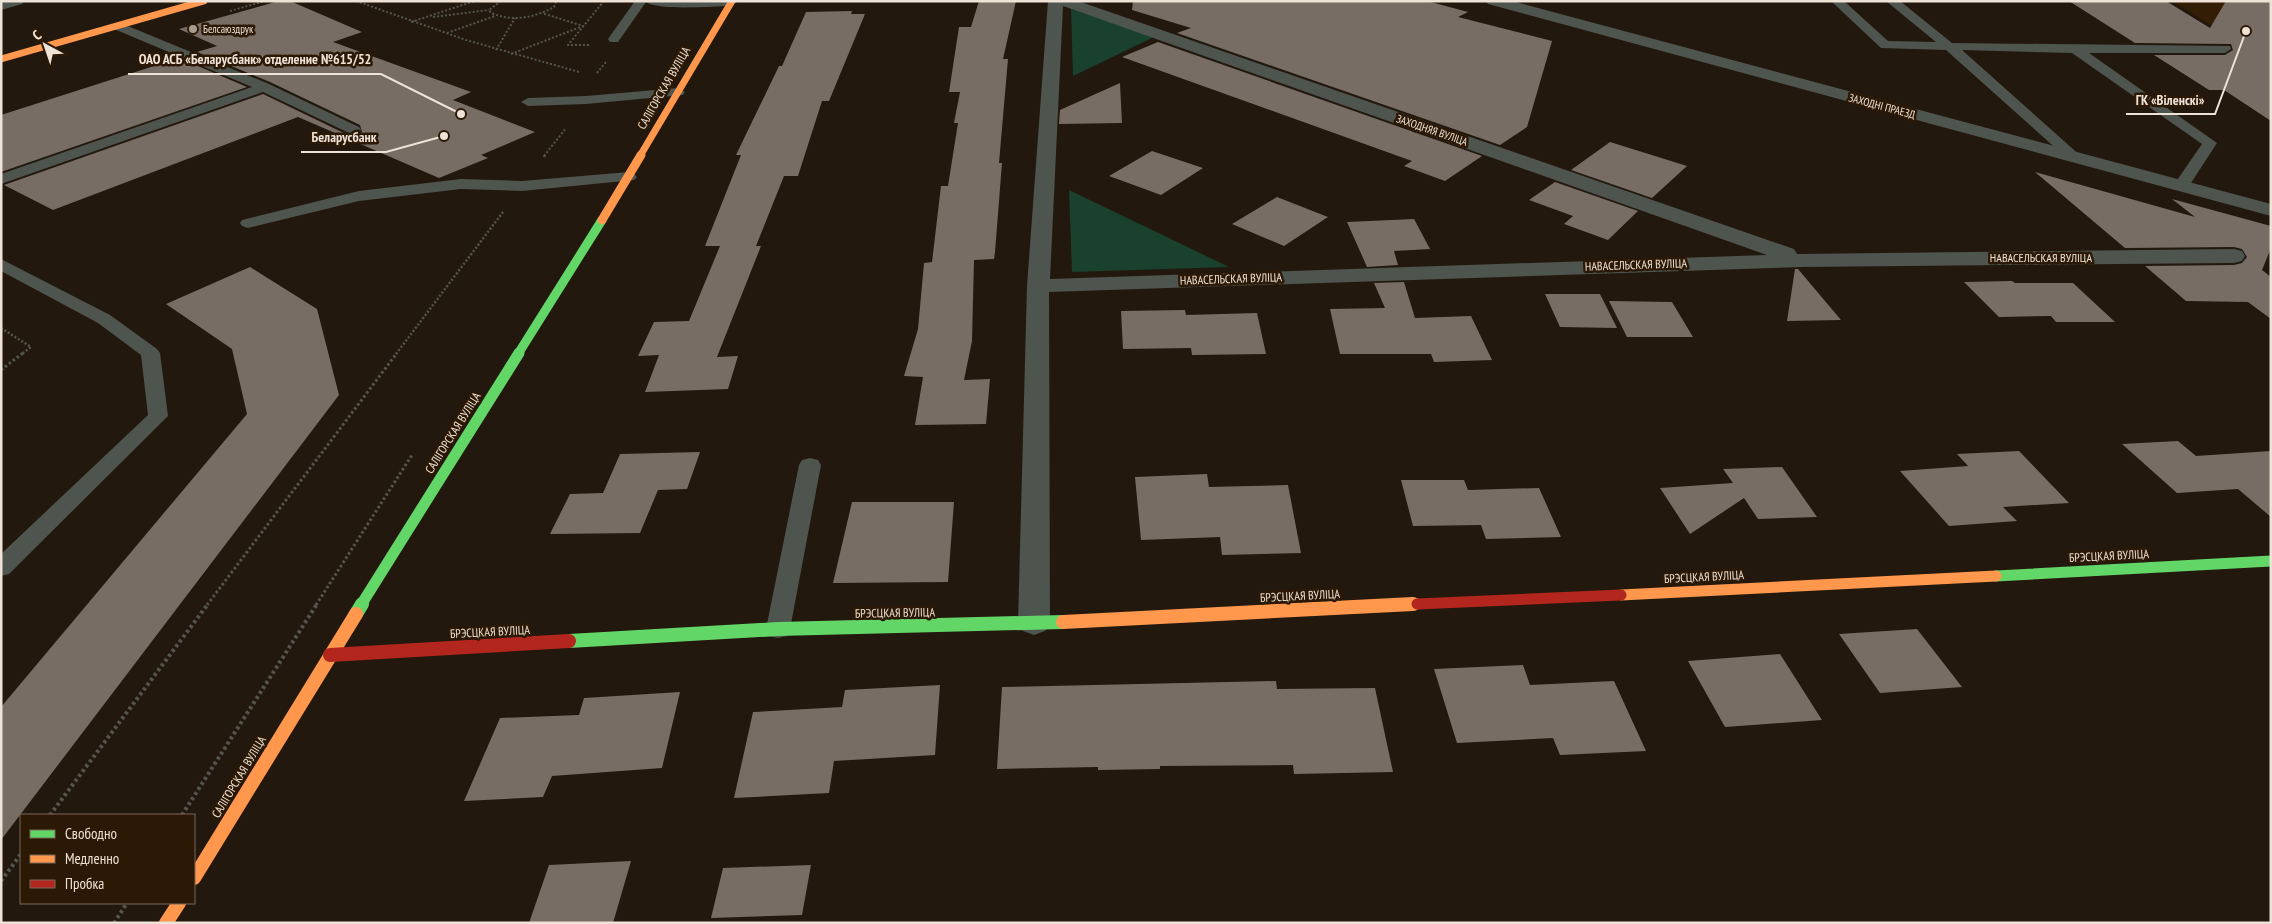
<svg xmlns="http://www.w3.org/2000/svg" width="2272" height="924" font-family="'PT Sans Narrow',sans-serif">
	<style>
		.built { fill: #331d05 }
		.green { fill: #19412e }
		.building { fill: #776d64 }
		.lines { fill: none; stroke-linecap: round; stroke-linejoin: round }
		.path-far3 { stroke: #54554f; stroke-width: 2; stroke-dasharray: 2 2; stroke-linecap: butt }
		.path-far2 { stroke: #54554f; stroke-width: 2.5; stroke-dasharray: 2 2; stroke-linecap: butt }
		.path-far1 { stroke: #54554f; stroke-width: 3; stroke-dasharray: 2.5 2.5; stroke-linecap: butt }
		.path { stroke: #54554f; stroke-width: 4; stroke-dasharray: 3 3; stroke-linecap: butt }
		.lane { fill: #4e544e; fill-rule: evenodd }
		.street { fill: #4e544e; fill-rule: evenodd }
		.fast-far2 { stroke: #63d668; stroke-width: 9 }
		.fast-far1 { stroke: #63d668; stroke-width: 11 }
		.fast { stroke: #63d668; stroke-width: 14 }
		.slow-far3 { stroke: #ff974d; stroke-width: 7 }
		.slow-far2 { stroke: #ff974d; stroke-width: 9 }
		.slow-far1 { stroke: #ff974d; stroke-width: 11 }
		.slow { stroke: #ff974d; stroke-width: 14 }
		.jam-far1 { stroke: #b3261e; stroke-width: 11 }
		.jam { stroke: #b3261e; stroke-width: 14 }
		.poi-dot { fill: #a89b90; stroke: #2b1905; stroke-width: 2 }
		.labels { text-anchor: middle; stroke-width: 5; stroke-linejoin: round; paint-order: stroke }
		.far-poi-label { font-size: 11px; fill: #efe2d6; stroke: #2b1905; text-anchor: start }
		.far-street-label { font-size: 11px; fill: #efe2d6; stroke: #2b1905 }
		.street-label { font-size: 12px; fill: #efe2d6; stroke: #2b1905 }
		.leader { fill: none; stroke: #efe2d6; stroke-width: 2 }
		.callout-dot { fill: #efe2d6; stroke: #2b1905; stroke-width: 2 }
		.callout-label { font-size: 14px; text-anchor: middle; font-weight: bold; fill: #efe2d6; stroke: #2b1905; stroke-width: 5; stroke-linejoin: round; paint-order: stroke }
	</style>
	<rect width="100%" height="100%" fill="#23180d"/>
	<!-- built -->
	<path class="built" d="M2172,1H2271V62Z"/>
	<!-- green -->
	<path class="green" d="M1071,9L1154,37L1073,76Z
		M1069,190L1229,267L1072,272Z"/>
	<!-- building -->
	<path class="building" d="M279,1H290L362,32L333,42L471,92L453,100L535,132L481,155L488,158L439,178L298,117L53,210L4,185L263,94L348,135L355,136L362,132L360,125L270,82L197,52L217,46L179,29Z
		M979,1H1016L1003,59H1008L999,163H1002L995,252L994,259L974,260L972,341L964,380L990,379L986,424L915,425L923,377L904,376L918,329L924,263L932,262L941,186H948L958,123H954L960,92H949L959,27H971Z
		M1133,1H1427L1468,12L1458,17L1552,41L1527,127L1500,145L1177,33L1191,28L1132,10Z
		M2069,1H2166L2210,28L2226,1H2271V121L2224,90H2209L2154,55H2225L2233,50L2231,44L2135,43Z
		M852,11L851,14H865L829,101H822L798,176H784L756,246H761L717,357L738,356L728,389L645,392L659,355L638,356L654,322L689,321L720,246H705L741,155H736L779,66H782L806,12Z
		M1158,42L1482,156L1445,181L1404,166L1412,161L1122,57Z
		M179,58L247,87L1,172V115Z
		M1120,83L1122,123L1059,124L1060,110Z
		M1610,142L1687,166L1652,198L1571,170Z
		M1152,151L1203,168L1161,195L1109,176Z
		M2035,172L2195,217L2172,199L2271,226V248L2262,270L2271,277V319L2248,302L2186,301L2145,266L2234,265L2242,263L2247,257L2242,249L2234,247L2125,248Z
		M1555,182L1638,211L1608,240L1564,224L1573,216L1529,200Z
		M1277,197L1328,217L1284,246L1232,224Z
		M1414,219L1430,249L1394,251L1398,265L1367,267L1347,222Z
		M250,267L317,309L339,395L1,840V707L247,414L232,349L166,304Z
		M1795,269H1798L1841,320L1787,321Z
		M2012,281L2015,283H2073L2115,322H2056L2051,316L1999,317L1964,282Z
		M1404,282L1415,318L1471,316L1492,360L1434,362L1431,354H1340L1330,309L1385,308L1374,283Z
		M1545,294H1600L1617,328L1560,327Z
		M1609,301L1672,302L1693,337H1627Z
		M1185,310L1186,315L1257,313L1266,354L1192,355L1191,348L1123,349L1121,311Z
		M2178,441L2196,456L2271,451V517L2238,489L2177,493L2122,444Z
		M2019,451L2069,503L2003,507L2017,521L1949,526L1900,471L1968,466L1957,454Z
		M700,452L687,489L658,490L640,533L550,534L570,494L603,493L620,454Z
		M1782,467L1817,517L1758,519L1744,498L1690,534L1660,488L1733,483L1723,469Z
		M1207,474L1209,487L1288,485L1301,553L1222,555L1220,537L1141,540L1135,477Z
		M1401,480H1464L1468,490L1539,488L1561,537L1486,539L1481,525L1413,526Z
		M852,502H954L948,582L833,583Z
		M1917,629L1962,687L1880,693L1839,634Z
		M1780,654L1822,720L1725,727L1688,661Z
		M1523,665L1530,685L1614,681L1646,751L1560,755L1553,738L1457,743L1434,669Z
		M1276,681L1277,689L1375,688L1393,772L1294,774L1293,765L1160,766V769L1098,770V767L997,769L1002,687Z
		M940,685L935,755L834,761L829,793L734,798L753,712L842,707L845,690Z
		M680,692L662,768L552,776L543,797L464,801L500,718L579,715L584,698Z
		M631,861L613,923H529L549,865Z
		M811,865L802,915L711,918L723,868Z"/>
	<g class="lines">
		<!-- path-far3 -->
		<path class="path-far3" d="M356,1L466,40L579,72
			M501,1L489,10L491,13C512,22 534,18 554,7L556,1
			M760,1H774
			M230,11L265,1
			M433,17L489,10
			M411,22L475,1
			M447,33L495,16
			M589,45H568L604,1
			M496,50L515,18
			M511,54L583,26L542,13
			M597,73L606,62
			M544,156L566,128"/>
		<!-- path-far2 -->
		<path class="path-far2" d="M544,157L545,155
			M1,328L31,347L22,354
			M396,354L503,212"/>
		<!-- path-far1 -->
		<path class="path-far1" d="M1,370L23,353
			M207,605L397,353
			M316,605L412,455"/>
		<!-- path -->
		<path class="path" d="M50,815L208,604
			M182,815L317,604
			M1,881L21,854
			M114,923L127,903"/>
		<!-- lane -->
		<path class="lane" d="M24,1L22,4L1,10V2Z
			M635,1H736L737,2L731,6C713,6 659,11 646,2L618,42H610L608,39Z
			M1831,1H1844L1888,41L1936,42L1886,1H1900L1952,43L2230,46L2231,49L2225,53H2089L2217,143L2187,189H2175L2173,186L2202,144L2072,53L1962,50L2083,158L2080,161H2070L1946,50L1881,48Z
			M118,22L269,84L359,127L361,130L354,134L349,133L263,92L1,184V174L252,87L114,29L112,26Z
			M678,88L685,92L683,95L586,104L528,106L521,102L528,98L586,96Z
			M629,172L634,174L637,177L634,180L522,191L461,189L359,201L248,228L242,226L240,223L242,220L359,191L461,179L522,181Z
			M1,259L110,315L157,349L160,353L168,416L9,574L1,576V554L148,415L141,355L98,323L1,271Z
			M810,458L818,460L821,465L790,629L787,636L778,638L769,636L766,629L799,465L802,460Z"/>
		<!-- street -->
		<path class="street" d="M1048,1H1078L1794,249L1797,254L2234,249L2242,251L2245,256L2242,261L2234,263L1802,267L1049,292L1050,623L1045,631L1034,635L1023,631L1018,623L1027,286ZM1063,6L1767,255L1050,279Z
			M1486,1H1512L2271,204V216L1488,4Z"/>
		<!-- fast-far2 -->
		<path class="fast-far2" d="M518,354L602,220"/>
		<!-- fast-far1 -->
		<path class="fast-far1" d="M1996,576L2271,561
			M361,605L519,353"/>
		<!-- fast -->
		<path class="fast" d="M356,614L362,604
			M569,641L778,629L1063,622"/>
		<!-- slow-far3 -->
		<path class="slow-far3" d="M1,59L204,1
			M640,156L732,1"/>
		<!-- slow-far2 -->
		<path class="slow-far2" d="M602,220L641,155"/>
		<!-- slow-far1 -->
		<path class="slow-far1" d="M1621,595L1996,576
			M1388,605L1417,604"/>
		<!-- slow -->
		<path class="slow" d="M1063,622L1413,604
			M194,878L356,614
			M166,923L179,903"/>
		<!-- jam-far1 -->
		<path class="jam-far1" d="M1417,604L1621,595"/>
		<!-- jam -->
		<path class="jam" d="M330,655L569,641"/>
	</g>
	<!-- markers -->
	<circle class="poi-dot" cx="193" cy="29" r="5"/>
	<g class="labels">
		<!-- far-poi labels -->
		<g class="far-poi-label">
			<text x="203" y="33">Белсаюздрук</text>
		</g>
		<!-- far-street labels -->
		<g class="far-street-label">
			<text transform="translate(1882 106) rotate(15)" y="4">ЗАХОДНІ ПРАЕЗД</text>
			<text transform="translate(1432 130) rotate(19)" y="4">ЗАХОДНЯЯ ВУЛІЦА</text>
		</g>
		<!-- street labels -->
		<g class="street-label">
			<text transform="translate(664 88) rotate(-60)" y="4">САЛІГОРСКАЯ ВУЛІЦА</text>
			<text x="2041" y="262">НАВАСЕЛЬСКАЯ ВУЛІЦА</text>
			<text transform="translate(1636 265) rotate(-2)" y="4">НАВАСЕЛЬСКАЯ ВУЛІЦА</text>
			<text transform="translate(1231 279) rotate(-2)" y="4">НАВАСЕЛЬСКАЯ ВУЛІЦА</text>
			<text transform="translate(453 433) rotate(-58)" y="4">САЛІГОРСКАЯ ВУЛІЦА</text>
			<text transform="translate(2109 556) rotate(-3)" y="4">БРЭСЦКАЯ ВУЛІЦА</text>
			<text transform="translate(1704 577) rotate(-3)" y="4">БРЭСЦКАЯ ВУЛІЦА</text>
			<text transform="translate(1300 596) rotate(-3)" y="4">БРЭСЦКАЯ ВУЛІЦА</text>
			<text transform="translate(895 613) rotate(-1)" y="4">БРЭСЦКАЯ ВУЛІЦА</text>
			<text transform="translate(490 632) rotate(-3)" y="4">БРЭСЦКАЯ ВУЛІЦА</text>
			<text transform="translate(239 777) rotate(-59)" y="4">САЛІГОРСКАЯ ВУЛІЦА</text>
		</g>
	</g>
	<!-- callouts -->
	<path class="leader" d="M461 114L381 74H128M2246 31L2215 114H2126M444 136L386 152H301"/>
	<g class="callout-dot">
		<circle cx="461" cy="114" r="5"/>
		<circle cx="2246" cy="31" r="5"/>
		<circle cx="444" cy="136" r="5"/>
	</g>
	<g class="callout-label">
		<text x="255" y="64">ОАО АСБ «Беларусбанк» отделение №615/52</text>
		<text x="2170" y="105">ГК «Віленскі»</text>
		<text x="344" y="142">Беларусбанк</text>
	</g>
	<!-- border -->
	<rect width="2272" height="924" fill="none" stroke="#efe2d6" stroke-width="5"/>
	<!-- legend -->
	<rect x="20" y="814" width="175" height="90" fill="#2b1905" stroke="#796959"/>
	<rect x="30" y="830" width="25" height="8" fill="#63d668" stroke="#796959"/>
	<text x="65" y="839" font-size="15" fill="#efe2d6">Свободно</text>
	<rect x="30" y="855" width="25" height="8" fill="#ff974d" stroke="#796959"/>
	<text x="65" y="864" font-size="15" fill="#efe2d6">Медленно</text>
	<rect x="30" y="880" width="25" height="8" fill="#b3261e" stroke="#796959"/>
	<text x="65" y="889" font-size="15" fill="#efe2d6">Пробка</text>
	<!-- north arrow -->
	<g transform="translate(45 45) rotate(320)" stroke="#2b1905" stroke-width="4" paint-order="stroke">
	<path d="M0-4L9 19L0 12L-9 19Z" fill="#efe2d6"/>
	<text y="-8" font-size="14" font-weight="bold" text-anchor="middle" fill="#efe2d6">С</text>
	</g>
</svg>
